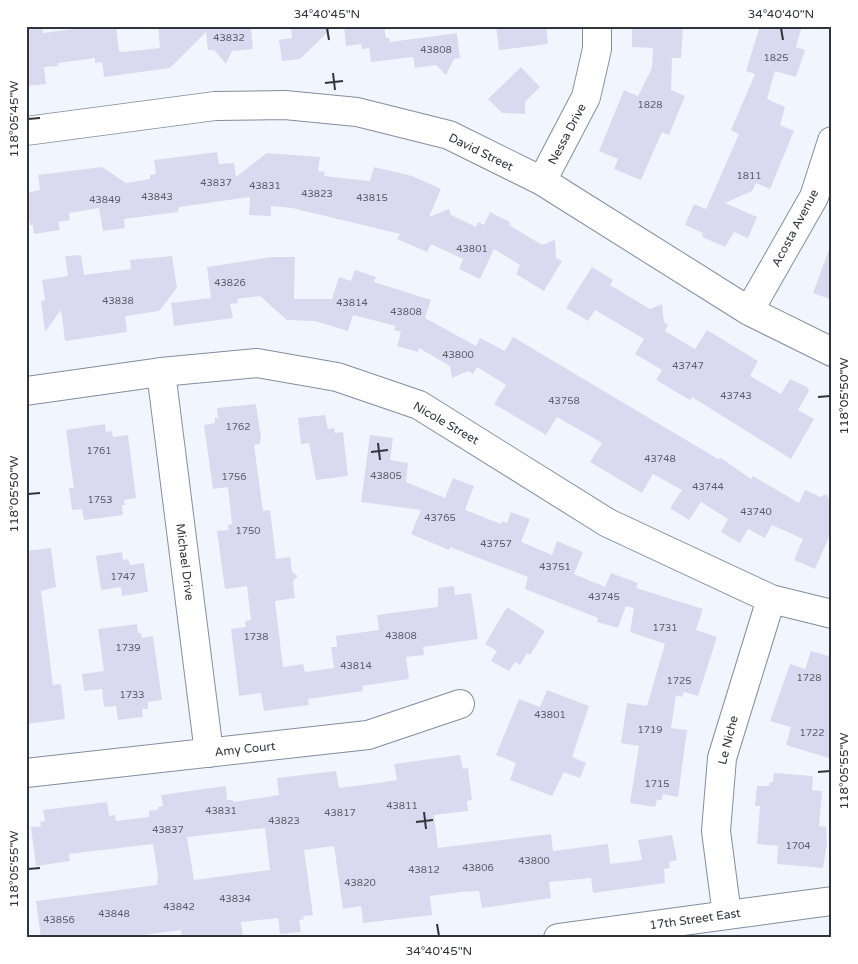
<svg xmlns="http://www.w3.org/2000/svg" width="858" height="964" font-family="'Varela Round',sans-serif">
	<style>
		.building { fill: #d9daef; fill-rule: evenodd }
		.lines { fill: none; stroke-linecap: round; stroke-linejoin: round }
		.minor-casing { stroke: #828e9e; stroke-width: 30 }
		.minor { stroke: #fff; stroke-width: 28 }
		.ticks { fill: none; stroke: #30353c; stroke-width: 2 }
		.labels { text-anchor: middle; stroke-width: 5; stroke-linejoin: round; paint-order: stroke }
		.number-label { font-size: 10px; fill: #5a5e69 }
		.street-label { font-size: 12px; fill: #30353c; stroke: #fff }
		.neatline { fill: none; stroke: #30353c; stroke-width: 2 }
		.ticks-label { font-size: 12px; text-anchor: middle; fill: #30353c }
	</style>
	<rect width="100%" height="100%" fill="#f1f6fe"/>
	<!-- building -->
	<path class="building" d="M26,26H42L43,33L75,29V26H116L119,51L123,52L160,48L158,26H251L253,49L232,51L226,64L214,50H208L206,32L170,68L104,77L102,62L95,63V58L58,63V66L44,67L46,84L26,86Z
		M291,26H334L300,59L282,61L279,40L292,38Z
		M344,26H384L386,38H389L390,42L457,33L460,58L454,59L446,75L436,65L415,68L413,57L371,62L369,48L362,49L361,44L346,46Z
		M496,26H546L548,44L499,50Z
		M632,26L683,28L681,58H672L671,90L685,96L669,135L662,132L641,180L614,169L618,159L599,151L624,90L638,96L652,68L653,48L632,47Z
		M760,26H802L796,47L805,50L796,77L775,71L767,99L785,107L780,125L794,131L770,189L756,183L752,191L725,203L757,217L748,238L734,232L725,247L702,237L703,233L685,225L694,204L706,209L739,134L731,130L755,74L746,71Z
		M521,67L540,87L525,102V114L502,113L488,99Z
		M217,152L219,164L234,163L236,177L267,153L320,157L318,171L325,172L324,176L370,181L374,167L412,176L441,189L429,217L449,209L451,215L476,227L478,222L484,225L490,212L510,222L509,225L542,245L555,240L556,258L562,261L544,291L516,274L520,265L494,249L480,279L459,269L463,259L431,244L427,252L397,239L400,234L292,208L271,206V216L249,215L250,197L179,207L178,212L124,219L125,228L103,231L99,208L69,213L70,220L58,222L60,230L34,234L33,225H30L26,193L40,190L38,175L102,167L126,183L150,179V175L156,174L154,160Z
		M830,247H832V300L813,293Z
		M81,255L84,275L131,269L130,260L172,256L177,288L159,311L125,316L127,332L65,341L61,310L45,332L41,301L45,300L42,280L68,276L65,256Z
		M272,257H295L294,299H332L339,277L351,281L355,270L376,277L374,282L431,300L425,318L476,346L480,338L505,351L513,337L671,431L718,459L721,458L751,479L753,476L799,503L805,490L821,497L826,494L832,504V530L815,569L794,560L803,539L772,525L765,538L748,529L740,543L721,532L728,519L701,502L689,520L670,508L682,490L653,474L642,493L590,462L602,443L557,417L546,435L494,404L506,385L477,367L473,374L468,371L452,378L450,366L419,348L418,352L397,346L401,332L394,330L396,326L353,315L348,331L315,321L287,320L260,296L237,299L238,303L230,304L233,318L174,326L171,303L211,298L207,267Z
		M592,267L613,280L610,285L650,309L662,304L664,322L668,325L665,331L695,349L707,330L758,361L750,376L781,394L790,379L807,387L809,391L798,410L814,419L791,459L692,397L690,400L656,380L662,370L635,354L644,339L595,310L588,321L566,308Z
		M256,404L261,438L260,444L254,445L263,511L270,510L276,559L290,557L292,572L298,576L293,581L295,598L275,601L283,667L303,664L305,672L334,668L331,647H337L336,636L379,630L377,615L438,607V588L454,586L455,595L471,593L478,639L423,647L424,655L406,657L409,679L362,686L363,691L308,699L309,705L264,711L261,693L239,696L231,629L246,627L245,621L251,620L247,586L225,589L217,531L229,530L228,525L232,524L228,487L213,489L204,425L215,423V418H218L217,408Z
		M325,415L328,429L334,428L335,433L343,432L348,476L316,480L309,443L301,444L298,418Z
		M105,424L106,432L112,431L113,437L128,435L136,498L124,500L125,505H122L123,515L84,520L82,509L72,510L69,488H74L66,430Z
		M370,435L393,438L390,460L408,463L406,482L445,498L453,478L474,486L465,510L501,524L502,521L507,523L511,512L530,519L521,542L552,555L557,541L583,552L574,574L605,587L611,573L638,583L636,588L703,609L696,630L717,637L698,696L684,692L682,697L676,695L671,728L687,730L678,797L663,794L662,800H657L655,807L630,803L639,746L621,743L627,703L647,706L665,644L630,632L634,608L626,606L618,628L597,622L598,618L525,589L528,577L450,547L449,550L411,534L421,510L361,502Z
		M51,548L56,587L41,591L53,685L61,684L65,719L26,724V551Z
		M122,552L123,560L128,559L130,565L144,563L148,592L122,596L121,587L101,590L96,556Z
		M507,607L545,631L530,655L527,653L520,665L515,662L509,671L491,661L497,651L485,644Z
		M137,624L138,633H141L142,638L153,636L162,700L148,702V709H142L143,717L118,720L116,706L104,707L102,689L84,691L82,674L104,671L98,629Z
		M811,651L832,657V759L786,745L791,727L770,721L790,664L805,669Z
		M547,690L589,706L572,757L586,763L580,778L564,772L552,796L510,780L516,763L496,755L519,699L540,707Z
		M460,755L463,769L468,768L472,800L467,801L468,811L434,815L438,848L551,834L553,851L608,844L610,864L642,860L638,840L672,835L677,860L669,862L670,868L664,869L665,883L593,893L591,878L549,882L551,898L482,908L479,891L461,892L430,896L432,915L363,923L361,906L343,909L334,846L304,850L313,915L303,916L304,919L299,920L301,932L280,934L278,918L241,922L243,938H182L181,930L121,938H41L36,901L157,885L158,876L153,844L69,854L70,861L36,866L31,827L41,826L40,822L45,821L43,810L107,802L109,816L115,815L116,821L149,817V811L158,810V807L163,806L161,795L226,786L227,800H233L234,802L279,795L277,778L336,771L339,788L378,783L397,780L394,764ZM265,828L270,870L194,880L187,837Z
		M774,773L813,776L812,790L822,791L819,826L826,827L827,843L823,868L777,864L778,846L757,844L760,806H755L757,786H769L770,782H773Z"/>
	<g class="lines">
		<!-- minor casing -->
		<g class="minor-casing">
			<path id="minor" d="M26,131L215,106L285,105L357,112L449,135L542,181L749,311L832,352
				M542,181L586,97L597,49V26
				M749,311L814,197L832,141
				M161,372L209,753
				M26,391L161,372L257,363L337,377L419,405L608,523L771,599L832,614
				M26,773L368,735L460,704
				M727,915L716,831L722,758L771,599
				M558,938L832,901"/>
		</g>
		<!-- minor -->
		<use href="#minor" class="minor"/>
	</g>
	<!-- ticks -->
	<path class="ticks" d="M327,28L329,40M781,28L783,40M333,73L335,90M325,83L343,81M28,119L40,118M818,397L830,396M378,443L380,460M371,452L388,450M28,494L40,493M818,772L830,771M424,812L426,829M416,822L433,820M28,869L40,868M437,924L439,936"/>
	<g class="labels">
		<!-- number labels -->
		<g class="number-label">
			<text x="229" y="41">43832</text>
			<text x="436" y="53">43808</text>
			<text x="776" y="61">1825</text>
			<text x="650" y="108">1828</text>
			<text x="749" y="179">1811</text>
			<text x="216" y="186">43837</text>
			<text x="265" y="189">43831</text>
			<text x="317" y="197">43823</text>
			<text x="157" y="200">43843</text>
			<text x="372" y="201">43815</text>
			<text x="105" y="203">43849</text>
			<text x="472" y="252">43801</text>
			<text x="230" y="286">43826</text>
			<text x="118" y="304">43838</text>
			<text x="352" y="306">43814</text>
			<text x="406" y="315">43808</text>
			<text x="458" y="358">43800</text>
			<text x="688" y="369">43747</text>
			<text x="736" y="399">43743</text>
			<text x="564" y="404">43758</text>
			<text x="238" y="430">1762</text>
			<text x="99" y="454">1761</text>
			<text x="660" y="462">43748</text>
			<text x="386" y="479">43805</text>
			<text x="234" y="480">1756</text>
			<text x="708" y="490">43744</text>
			<text x="100" y="503">1753</text>
			<text x="756" y="515">43740</text>
			<text x="440" y="521">43765</text>
			<text x="248" y="534">1750</text>
			<text x="496" y="547">43757</text>
			<text x="555" y="570">43751</text>
			<text x="123" y="580">1747</text>
			<text x="604" y="600">43745</text>
			<text x="665" y="631">1731</text>
			<text x="401" y="639">43808</text>
			<text x="256" y="640">1738</text>
			<text x="128" y="651">1739</text>
			<text x="356" y="669">43814</text>
			<text x="809" y="681">1728</text>
			<text x="679" y="684">1725</text>
			<text x="132" y="698">1733</text>
			<text x="550" y="718">43801</text>
			<text x="650" y="733">1719</text>
			<text x="812" y="736">1722</text>
			<text x="657" y="787">1715</text>
			<text x="402" y="809">43811</text>
			<text x="221" y="814">43831</text>
			<text x="340" y="816">43817</text>
			<text x="284" y="824">43823</text>
			<text x="168" y="833">43837</text>
			<text x="798" y="849">1704</text>
			<text x="534" y="864">43800</text>
			<text x="478" y="871">43806</text>
			<text x="424" y="873">43812</text>
			<text x="360" y="886">43820</text>
			<text x="235" y="902">43834</text>
			<text x="179" y="910">43842</text>
			<text x="114" y="917">43848</text>
			<text x="59" y="923">43856</text>
		</g>
		<!-- street labels -->
		<g class="street-label">
			<text transform="translate(567 134) rotate(-62)" y="4">Nessa Drive</text>
			<text transform="translate(481 152) rotate(26)" y="4">David Street</text>
			<text transform="translate(795 228) rotate(-62)" y="4">Acosta Avenue</text>
			<text transform="translate(446 423) rotate(30)" y="4">Nicole Street</text>
			<text transform="translate(185 562) rotate(83)" y="4">Michael Drive</text>
			<text transform="translate(728 740) rotate(-76)" y="4">Le Niche</text>
			<text transform="translate(245 749) rotate(-6)" y="4">Amy Court</text>
			<text transform="translate(695 919) rotate(-8)" y="4">17th Street East</text>
		</g>
	</g>
	<!-- border -->
	<rect width="858" height="964" fill="none" stroke="#ffffff" stroke-width="55"/>
	<rect x="28" y="28" width="802" height="908" class="neatline"/>
	<g class="ticks-label">
		<text x="327" y="18">34°40'45"N</text>
		<text x="781" y="18">34°40'40"N</text>
		<text transform="translate(14 119) rotate(-90)" y="4">118°05'45"W</text>
		<text transform="translate(844 396) rotate(-90)" y="4">118°05'50"W</text>
		<text transform="translate(14 494) rotate(-90)" y="4">118°05'50"W</text>
		<text transform="translate(844 771) rotate(-90)" y="4">118°05'55"W</text>
		<text transform="translate(14 869) rotate(-90)" y="4">118°05'55"W</text>
		<text x="439" y="955">34°40'45"N</text>
	</g>
</svg>
